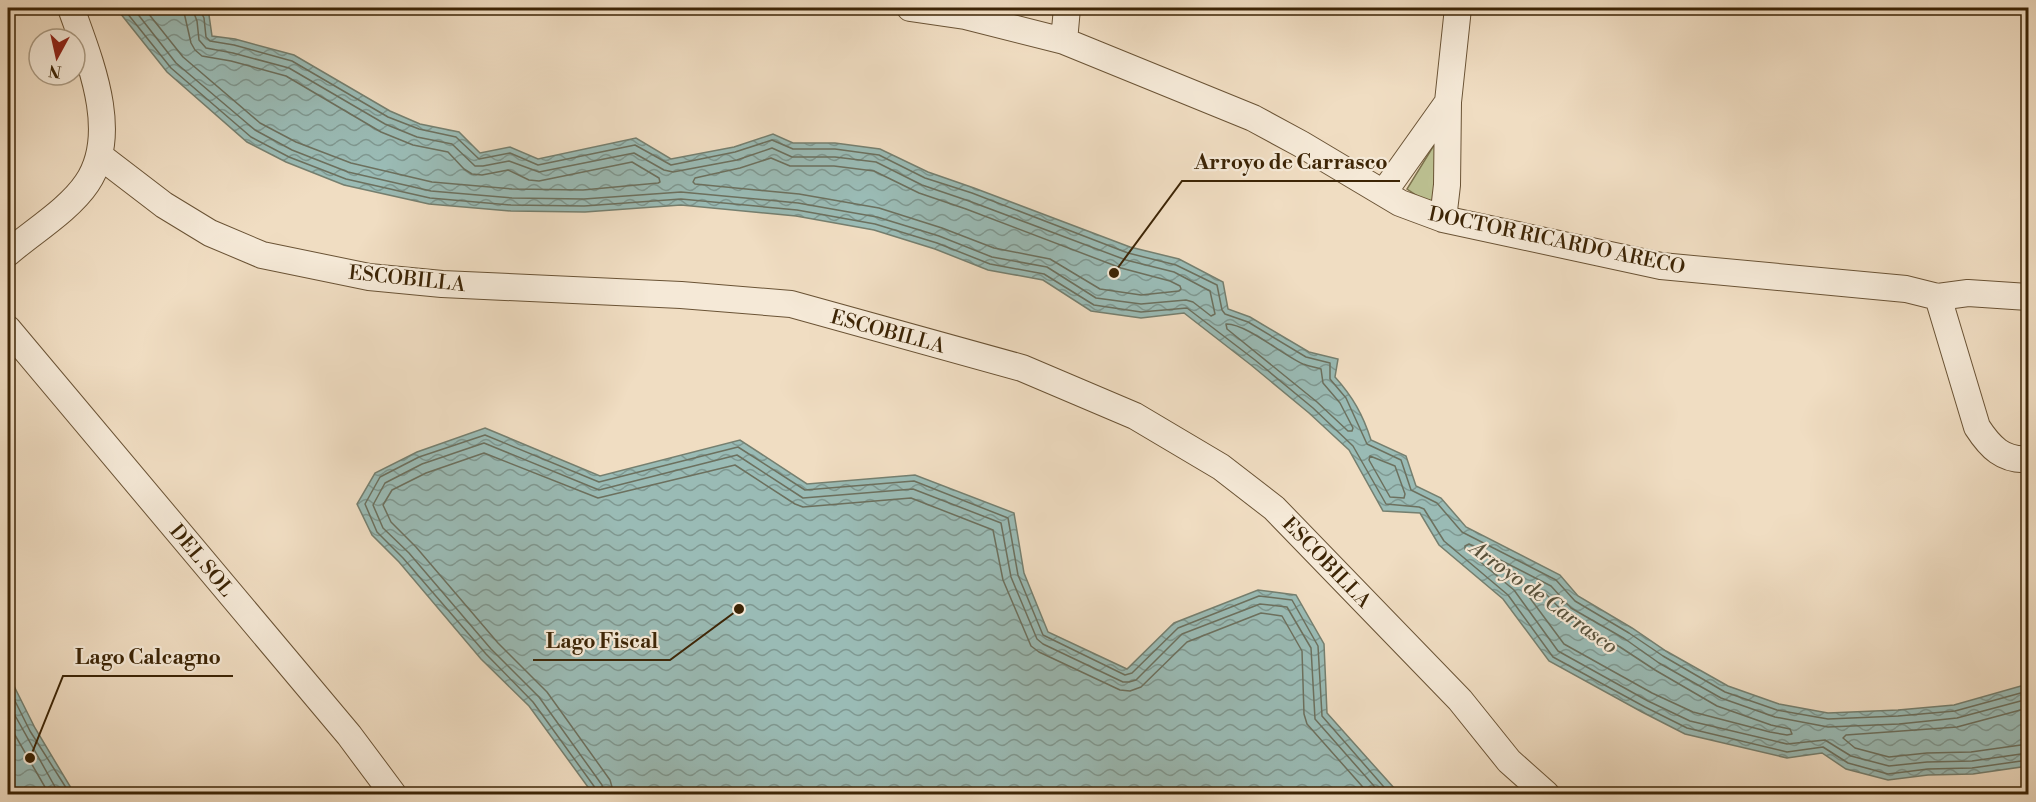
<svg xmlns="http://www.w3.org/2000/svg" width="2036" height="802" font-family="'Libre Bodoni',serif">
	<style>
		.green { fill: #bcc091; stroke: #7c724c; stroke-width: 1.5 }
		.water { fill: url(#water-waves); stroke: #757f6f; stroke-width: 1.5 }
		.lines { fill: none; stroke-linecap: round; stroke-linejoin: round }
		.shore { stroke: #6c705e; stroke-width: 1.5 }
		.street-casing { stroke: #6a5335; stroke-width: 28 }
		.street { stroke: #f5e9d7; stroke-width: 26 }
		.labels { text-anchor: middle; stroke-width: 4.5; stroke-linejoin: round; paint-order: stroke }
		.street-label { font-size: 20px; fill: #3d2506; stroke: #f5e9d7 }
		.water-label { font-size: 21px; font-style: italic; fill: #59523b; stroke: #f5e9d7 }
		.leader { fill: none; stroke: #3d2506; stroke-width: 2 }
		.callout-dot { fill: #3d2506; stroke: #f5e9d7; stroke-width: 2 }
		.callout-label { font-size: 21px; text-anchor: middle; font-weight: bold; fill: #3d2506; stroke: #f5e9d7; stroke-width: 4.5; stroke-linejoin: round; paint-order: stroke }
	</style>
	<defs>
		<pattern id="water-waves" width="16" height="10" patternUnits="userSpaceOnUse" patternTransform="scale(1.5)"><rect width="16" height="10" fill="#9abbb5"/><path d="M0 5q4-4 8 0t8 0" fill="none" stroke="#7f9891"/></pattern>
	</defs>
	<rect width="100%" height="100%" fill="#f0ddc2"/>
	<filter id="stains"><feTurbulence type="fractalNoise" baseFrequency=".00333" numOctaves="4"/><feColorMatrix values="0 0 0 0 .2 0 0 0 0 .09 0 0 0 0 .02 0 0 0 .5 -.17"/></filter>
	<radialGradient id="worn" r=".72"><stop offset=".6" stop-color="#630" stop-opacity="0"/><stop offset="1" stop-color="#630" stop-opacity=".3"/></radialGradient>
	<!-- green -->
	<path class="green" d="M1439,137L1437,202L1422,199L1407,189Z"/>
	<!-- water -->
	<path class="water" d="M116,8H203L209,15L212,36L235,39L294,55L390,111L420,124L459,132L480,153L510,147L538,159L636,138L671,159L734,147L773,134L793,143H835L880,149L928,172L974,188L1130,247L1179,259L1223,282L1228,309L1250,317L1309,352L1338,359L1335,377C1353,397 1363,415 1371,440L1406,456L1416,486L1441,498L1466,527L1560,575L1578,596L1632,628L1666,651L1728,686L1779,704L1828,713L1898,710L1954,705L2028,684V766L1973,774L1928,775L1888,780L1846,769L1822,753L1787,758L1685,734L1642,712L1549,661L1503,599L1439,545L1420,513L1383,511L1349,450L1309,413L1251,365L1184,313L1141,318L1091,311L1043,280L988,270L935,249L874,230L796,216L681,205L585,212L511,211L429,204L344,185L286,162L247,142L167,72Z
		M485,428L600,476L740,440L807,484L915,475L1014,513L1024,573L1048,632L1127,669L1174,623L1258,590L1296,595L1324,644L1327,713L1394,788L1396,794H593L529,706L481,659L399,562L372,535L357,504L375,473L417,452Z
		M8,670L10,678L35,728L71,788L80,794H8Z"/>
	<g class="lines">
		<!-- shore -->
		<path class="shore" d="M123,8L171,68L251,137L289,157L346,179L430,198L511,205L584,206L681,199L797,210L875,224L937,243L990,264L1044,274L1094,305L1141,312L1187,308L1255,360L1313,408L1353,446L1386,504L1419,507L1424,509L1444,541L1508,595L1553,657L1645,707L1687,728L1787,752L1823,747L1848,763L1888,774L1928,769L1972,768L2028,760
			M133,8L176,63L255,130L292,150L348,172L431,191L512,198L584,199L681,192L798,203L877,217L939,236L992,257L1047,267L1096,298L1141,304L1186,300L1193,302L1211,316L1215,314L1210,291L1174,272L1126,260L969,201L922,185L876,162L835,157H792L772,148L737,160L673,172L664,170L634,153L539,172L509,161L483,166H475L452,144L417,137L385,124L289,68L233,53L206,48L199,40L197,21L192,8
			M144,8L183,57L260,123L296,142L351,163L432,182L512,189L583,190L658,183L660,182L659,178L632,162L539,181L529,180L508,170L482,175L472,174L464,169L448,152L413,145L381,132L286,76L231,61L202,56L195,50L191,43L183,8
			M199,8L204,18L206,37L210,41L234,45L292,61L388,117L419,129L456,137L479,159L510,153L538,165L635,145L671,165L735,152L772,140L793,149H835L879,155L925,178L972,193L1128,253L1176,265L1217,285L1222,310L1225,314L1248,322L1306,357L1330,363V379L1346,398L1367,444L1401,460L1411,490L1437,503L1462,532L1556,580L1575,601L1629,633L1663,656L1725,692L1777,710L1828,719L1898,716L1955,711L2028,691
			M771,158L790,166H834L874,171L919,193L966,209L1121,268L1170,281L1180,286L1181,289L1179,291L1141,295L1100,289L1050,259L994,248L942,228L879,208L799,194L695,184L693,182L695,178L740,168Z
			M1226,324C1245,323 1283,355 1303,364C1308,366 1315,367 1321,369L1323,383L1340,403L1353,428L1352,431H1348L1317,402L1227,329Z
			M1370,456L1395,466L1405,494L1404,498L1390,497L1369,460Z
			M1528,586L1546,594L1566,615L1620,647L1655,670L1717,706L1771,725L1790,729L1792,734L1787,735L1770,732L1693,712L1652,693L1564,644L1524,590L1525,586Z
			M8,687L30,731L70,794
			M2028,699L1957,718L1899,724L1828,727L1775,717L1721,698L1659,663L1625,639L1571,608L1551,586L1469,544L1465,546V549L1514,590L1558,651L1648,701L1690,721L1787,744L1825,740L1851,756L1889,766L1927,762L1972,761L2028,753
			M8,703L59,794
			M2028,708L1957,727L1846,735L1843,738L1855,748L1889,757L1927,753L1971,752L2028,744
			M8,723L49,794
			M597,794L596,789L533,702L486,654L403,558L377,532L365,504L380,477L419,457L485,435L599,482L738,447L805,490L914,481L1008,518L1018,575L1043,635L1125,675L1132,673L1178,628L1259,596L1292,600L1318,646L1322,716L1390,794
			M605,794L602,785L539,697L491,649L409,553L383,528L373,505L385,483L422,464L484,443L599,490L737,455L803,498L913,489L1001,523L1011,577L1037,639L1043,644L1123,682H1129L1136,680L1182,634L1260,604L1287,607L1311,648L1315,719L1381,794
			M614,794L610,780L547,692L498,643L416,547L391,522L383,505L392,490L426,473L484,453L598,498L735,465L795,504L803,507L911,498L993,530L1003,580L1031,646L1039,652L1120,690L1130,691L1141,687L1187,642L1261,613L1282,616L1302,651L1304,714L1307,724L1369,794"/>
		<!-- street casing -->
		<g class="street-casing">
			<path id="street" d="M910,8L965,16L1064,41L1253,118L1301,144L1400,203L1443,219L1661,266L1906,289L1938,297L1968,293L2028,297
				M1064,41L1067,8
				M100,156L164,205L210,233L262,255L369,277L442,284L681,295L791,304L1022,368L1135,416L1221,467L1274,508L1460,700L1509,761L1546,794
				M1384,192L1448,102
				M1443,219L1447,185L1448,102L1458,8
				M8,253C32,232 69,210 87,183C121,133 89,59 71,8
				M1938,297L1977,427C1990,447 2003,461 2028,459
				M8,329L349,735L393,794"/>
		</g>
		<!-- street -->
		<use href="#street" class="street"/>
	</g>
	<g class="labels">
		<!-- street labels -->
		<g class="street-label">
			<text transform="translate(1557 240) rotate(12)" y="7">DOCTOR RICARDO ARECO</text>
			<text transform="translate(407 278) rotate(6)" y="7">ESCOBILLA</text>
			<text transform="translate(888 331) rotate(15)" y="7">ESCOBILLA</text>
			<text transform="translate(202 560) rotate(50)" y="7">DEL SOL</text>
			<text transform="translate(1327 562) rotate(46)" y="7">ESCOBILLA</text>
		</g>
		<!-- water labels -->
		<g class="water-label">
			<text transform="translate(1544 597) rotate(36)" y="7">Arroyo de Carrasco</text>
		</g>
	</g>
	<!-- callouts -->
	<path class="leader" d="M1114 273L1182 181H1400M739 609L670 660H533M30 758L63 676H233"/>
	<g class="callout-dot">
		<circle cx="1114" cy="273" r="6"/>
		<circle cx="739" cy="609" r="6"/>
		<circle cx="30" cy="758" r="6"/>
	</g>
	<g class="callout-label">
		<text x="1291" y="169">Arroyo de Carrasco</text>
		<text x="602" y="648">Lago Fiscal</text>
		<text x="148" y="664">Lago Calcagno</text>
	</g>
	<!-- margin -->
	<rect width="2036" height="802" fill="none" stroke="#f0ddc2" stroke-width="30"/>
	<rect x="9" y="9" width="2018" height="784" fill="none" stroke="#3d2506" stroke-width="3"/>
	<rect x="15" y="15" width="2006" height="772" fill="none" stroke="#3d2506" stroke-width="1.5"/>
	<!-- north arrow -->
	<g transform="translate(57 57) rotate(188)"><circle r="28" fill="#f5e9d7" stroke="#ab9b83" stroke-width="1.5"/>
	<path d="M0-4.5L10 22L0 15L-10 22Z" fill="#8f2418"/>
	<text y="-9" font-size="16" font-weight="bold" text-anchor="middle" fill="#3d2506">N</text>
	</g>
	<rect width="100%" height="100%" filter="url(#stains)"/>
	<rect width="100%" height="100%" fill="url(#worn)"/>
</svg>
